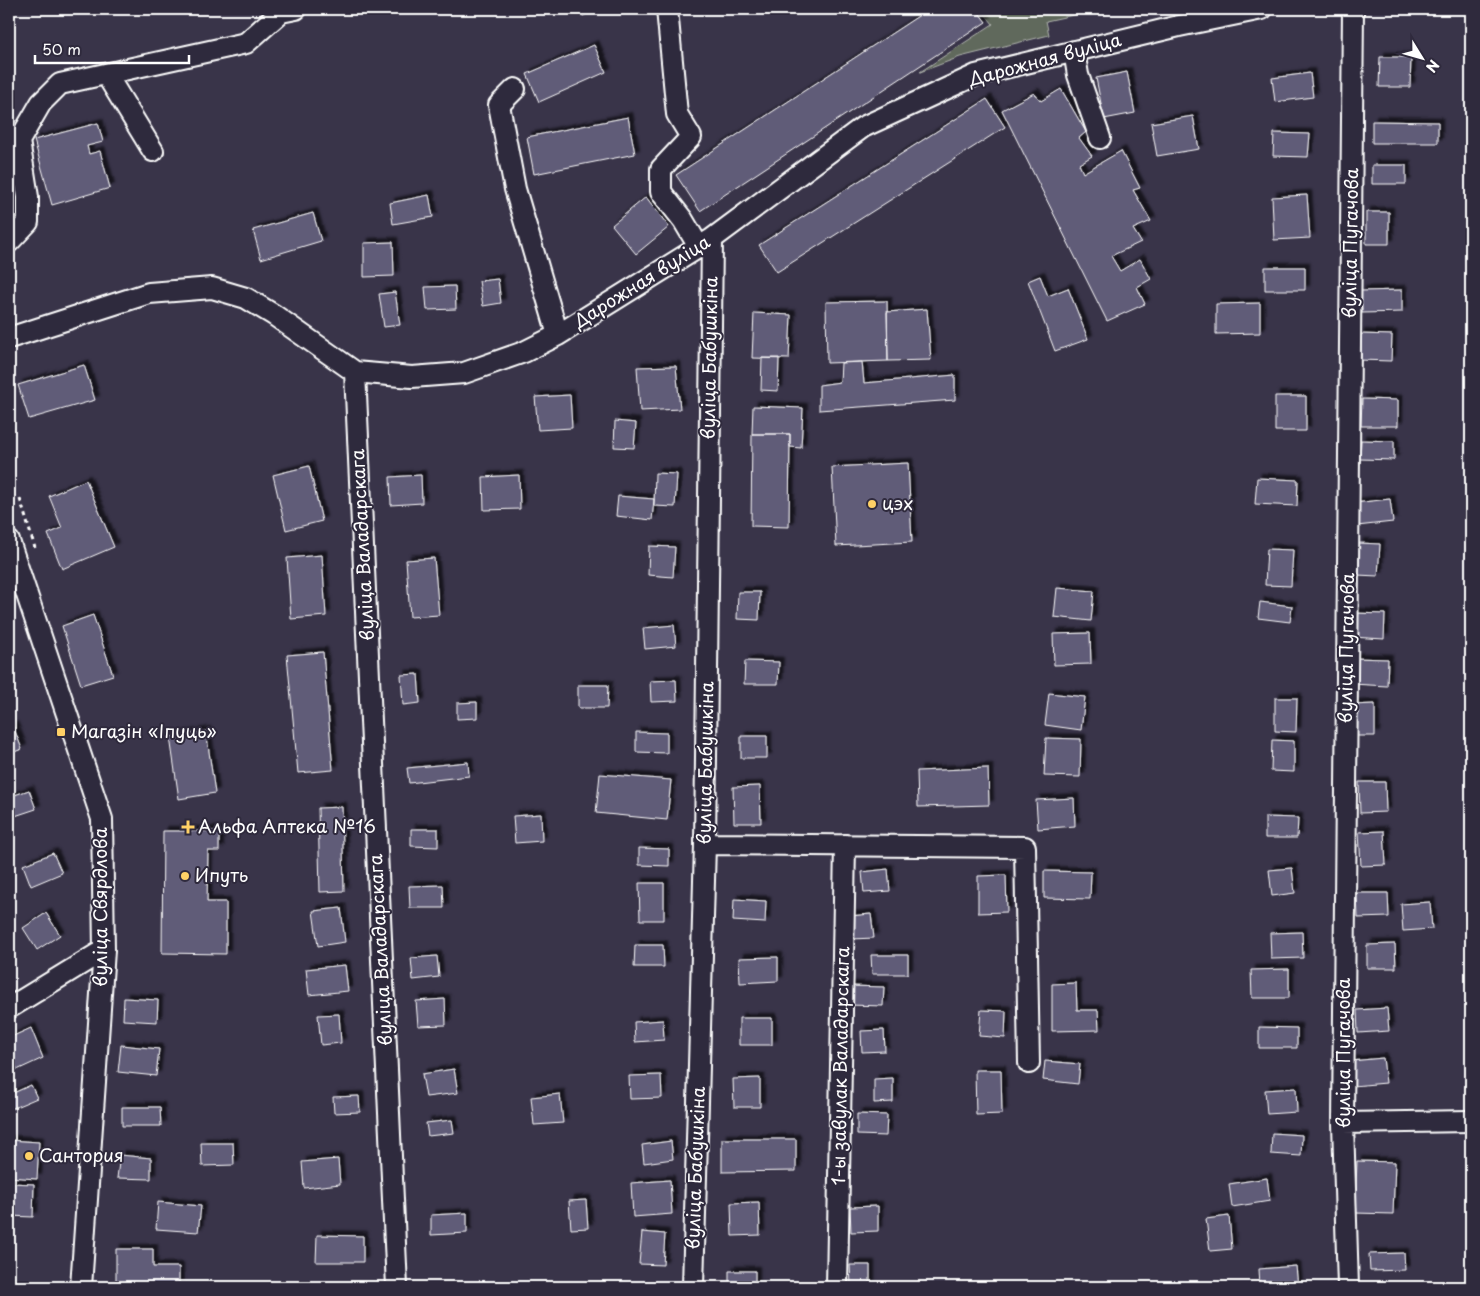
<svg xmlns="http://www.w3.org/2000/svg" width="1480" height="1296" font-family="'Playpen Sans',sans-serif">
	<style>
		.green { fill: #61695c; stroke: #b0b4ae }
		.building { fill: #615b78; stroke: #fff; filter: url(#shadow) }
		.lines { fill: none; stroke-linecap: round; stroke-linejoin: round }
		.minor-casing { stroke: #fff; stroke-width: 24 }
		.path { stroke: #fff; stroke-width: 3; stroke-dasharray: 4 4; stroke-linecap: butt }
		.minor { stroke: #2f2a3d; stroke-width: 20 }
		.poi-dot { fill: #ffd166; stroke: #2f2a3d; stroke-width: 2 }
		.labels { text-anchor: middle; stroke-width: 4; stroke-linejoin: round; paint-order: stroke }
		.street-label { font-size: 18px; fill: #fff; stroke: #2f2a3d }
		.poi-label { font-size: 18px; fill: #fff; stroke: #2f2a3d; text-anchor: start }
	</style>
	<defs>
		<filter id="shadow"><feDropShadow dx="4.5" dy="-4.5" stdDeviation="1" flood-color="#0009"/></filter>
	</defs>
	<rect width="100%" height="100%" fill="#393449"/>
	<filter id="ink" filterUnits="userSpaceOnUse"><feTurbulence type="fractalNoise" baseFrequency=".02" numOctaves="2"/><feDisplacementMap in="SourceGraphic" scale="10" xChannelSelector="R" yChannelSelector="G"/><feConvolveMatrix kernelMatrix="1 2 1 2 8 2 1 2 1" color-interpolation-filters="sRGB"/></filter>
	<g filter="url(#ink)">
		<!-- green -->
		<path class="green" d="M981,9H1101L1046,21L1049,35L960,57L920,72L993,24Z"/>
		<!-- building -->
		<path class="building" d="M579,9H597L583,16Z
			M929,9H976L986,22L700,211L676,175Z
			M594,45L606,72L539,102L527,74Z
			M1380,57H1411L1410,87H1379Z
			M1127,72L1135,113L1104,119L1096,78Z
			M1310,73L1313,97L1275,102L1272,78Z
			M1061,89L1086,132L1079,138L1092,156L1079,164L1083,173L1121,151L1140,188L1133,190L1151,221L1133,229L1141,242L1111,256L1120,271L1140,259L1151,279L1137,287L1145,304L1107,321L1002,110L1034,93L1041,101Z
			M987,99L1005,127L777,272L759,245Z
			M1193,116L1199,149L1157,156L1151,123Z
			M628,117L635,154L534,174L527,137Z
			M1372,121L1438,122V143H1372Z
			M98,123L103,142L87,146L89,154L100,151L110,188L52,205L34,140Z
			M1274,133L1310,134L1308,157L1273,156Z
			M1372,165H1406V184H1372Z
			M429,195L433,217L393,224L390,203Z
			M1307,195L1310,238L1274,240L1272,197Z
			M646,197L669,227L636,254L612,225Z
			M1366,212H1389V244H1366Z
			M313,213L321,241L261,259L253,230Z
			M393,242L394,276L364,277V243Z
			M1265,267H1305V290H1265Z
			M1040,276L1048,296L1068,288L1088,339L1055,351L1028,281Z
			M498,279L501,303L483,306L479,281Z
			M455,286L456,309L427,310L425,287Z
			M1402,290V312L1362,313L1361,291Z
			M395,292L400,325L384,327L379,294Z
			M887,301L888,361L827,363L826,302Z
			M1260,303V333L1216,334V304Z
			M927,309L931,360L888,361L887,312Z
			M754,313L791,315L789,359L752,358Z
			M1360,334L1392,335L1391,361L1359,360Z
			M762,358H779L778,391L761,390Z
			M862,362L864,383L955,375V400L819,410V385L840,382L841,363Z
			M84,365L95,400L29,419L18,385Z
			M676,366L680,409L640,411L637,367Z
			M570,395L572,428L538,430L535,397Z
			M1275,396H1306V431H1275Z
			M1362,399L1398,400V426H1361Z
			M753,406L803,408L801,448L790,447V434H752Z
			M615,421L636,423L634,448L614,447Z
			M752,434H790L789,527L751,526Z
			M1361,440L1394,441V460L1360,459Z
			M908,463L912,542L836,546L832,467Z
			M309,466L322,521L286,530L273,475Z
			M655,473L677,474L675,507L654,506Z
			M421,475L422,503L391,505L390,477Z
			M519,475L520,509L484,510L483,477Z
			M1257,478L1298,480L1297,506L1255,504Z
			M86,480L114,547L62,569L48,534L62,528L49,496Z
			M618,496L654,499L652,520L616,516Z
			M1390,499L1393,522L1357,526L1354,503Z
			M1359,543L1380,544L1378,576L1357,575Z
			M649,546L675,547L673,577L648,575Z
			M1267,549L1293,550L1291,586L1265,585Z
			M322,555L326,616L291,619L287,558Z
			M434,558L439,615L410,617L406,560Z
			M1057,588L1094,591L1091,621L1054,617Z
			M738,592H760L759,620L737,619Z
			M1260,602L1292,606L1290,622L1258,618Z
			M1353,613L1385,614L1384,639L1352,637Z
			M93,615L113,675L81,685L62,626Z
			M674,625L676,646L645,649L643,628Z
			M1090,633L1091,664L1054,665L1053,634Z
			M323,652L333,770L298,773L287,655Z
			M1353,658L1388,659L1387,686L1352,684Z
			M745,661L779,662L778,684H744Z
			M418,674L420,703L403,705L401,675Z
			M676,680L677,701L651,702L650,681Z
			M578,685H608L607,708H578Z
			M1049,693L1085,697L1081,730L1045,725Z
			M1275,698H1297L1296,732L1275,731Z
			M477,702V718L457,719V703Z
			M1375,704V736H1352V705Z
			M13,726L22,749L9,754V728Z
			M206,731L215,793L179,799L170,737Z
			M636,732L667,733V753L636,752Z
			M741,736H767V758H741Z
			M1046,738L1081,739L1080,777L1044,776Z
			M1272,740L1294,741V772L1271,771Z
			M468,762L469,776L409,783L407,768Z
			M988,768L989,805L918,807L917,771Z
			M600,774L671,780L667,820L596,813Z
			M1359,782H1385L1386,812L1360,813Z
			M760,786L761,823H734L733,787Z
			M29,790L36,809L9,818V797Z
			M1074,798L1075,826L1038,829L1036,800Z
			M342,807L344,891L320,892L318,808Z
			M541,814L542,841L515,843L513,816Z
			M1265,817L1298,818L1297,838H1265Z
			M411,829H438V847L411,846Z
			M163,831H219V851H208L207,902H226V954L162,953Z
			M1384,831L1386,865L1361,866L1359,832Z
			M639,848L669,849V866L639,865Z
			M53,853L62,873L31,886L23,865Z
			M1292,868L1295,893L1272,896L1269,870Z
			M888,869L890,891L864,893L862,872Z
			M1044,871L1091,872L1090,899L1044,898Z
			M1006,875L1007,912L978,913V876Z
			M639,883H664V920H640Z
			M443,885L444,908H410L409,886Z
			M1357,893H1388L1389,917L1358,918Z
			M734,899L766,901L765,923L733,921Z
			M1430,902L1432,929L1403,931L1401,904Z
			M341,908L345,942L318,946L313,911Z
			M46,913L60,935L37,950L23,928Z
			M871,914L874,938L852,939L850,916Z
			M1302,932L1303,958L1271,959L1270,933Z
			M1395,944L1396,968H1367V945Z
			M635,945H663L664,967H634Z
			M871,955H908V974H872Z
			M437,956L439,977L413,980L411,958Z
			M778,957V981L740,983L739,958Z
			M345,965L348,991L309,995L306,969Z
			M1289,969V998H1252L1251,970Z
			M1076,983L1077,1010H1098L1099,1030L1052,1031V984Z
			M849,986L884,987L883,1006L849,1005Z
			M124,998L158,1000L157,1022L123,1020Z
			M445,999L446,1025L418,1026L416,1001Z
			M1387,1008L1389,1031L1358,1033L1357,1010Z
			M981,1010L1006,1011L1005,1038L979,1036Z
			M339,1014L341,1043L321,1045L318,1015Z
			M739,1018H772V1045H739Z
			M663,1020L664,1040L635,1042L634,1022Z
			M1259,1027L1297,1028V1048H1259Z
			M31,1028L43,1058L17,1070L12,1057L9,1058V1038Z
			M884,1030L885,1051L862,1052L861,1031Z
			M121,1045L159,1049L156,1076L118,1072Z
			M1383,1058L1386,1083L1353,1086L1351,1061Z
			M1045,1061L1080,1064L1078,1084L1043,1080Z
			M454,1069L458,1093L426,1097L422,1074Z
			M975,1070H1001L1002,1114L976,1115Z
			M661,1075L662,1098L630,1099L629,1076Z
			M760,1078V1107H734L733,1079Z
			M893,1078V1102L874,1103V1079Z
			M31,1085L37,1098L11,1109L9,1105V1095Z
			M1296,1088L1297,1112L1267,1114L1265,1090Z
			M560,1094L563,1123L534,1125L531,1097Z
			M359,1096L360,1112L334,1113L333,1097Z
			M122,1107H160L161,1126H122Z
			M857,1114L887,1115L886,1136L857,1135Z
			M452,1120L454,1133L428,1136L426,1123Z
			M1272,1133L1302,1135L1301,1156L1271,1154Z
			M722,1139H796V1171L722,1172Z
			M9,1140L39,1142L37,1179L9,1177Z
			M671,1141L673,1159L644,1163L642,1145Z
			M201,1143H233L234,1165L202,1166Z
			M120,1155L151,1158V1179L117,1178Z
			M338,1159L340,1184L304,1188L302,1162Z
			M1357,1161L1395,1162L1393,1214L1355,1213Z
			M1267,1178L1270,1201L1232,1207L1229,1184Z
			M670,1180L672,1214L633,1217L631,1183Z
			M9,1183L34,1184L33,1217L9,1216Z
			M586,1200L588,1228L571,1229L569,1201Z
			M158,1202L201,1206L198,1232L156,1229Z
			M759,1202L760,1235L732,1236L731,1203Z
			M878,1206V1231L851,1232L850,1207Z
			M467,1213V1233L431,1235V1215Z
			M1229,1216L1232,1249L1210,1251L1206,1219Z
			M642,1232L665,1234L663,1265L639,1264Z
			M317,1235L363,1236V1262H316Z
			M116,1249H153V1267H179V1286H116Z
			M1404,1253L1405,1270L1370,1271L1369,1254Z
			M850,1265H870V1285H851Z
			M1296,1266L1298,1287H1260L1259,1269Z
			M729,1271H755V1287H729Z"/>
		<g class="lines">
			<!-- minor casing -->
			<g class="minor-casing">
				<path id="minor" d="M667,9L677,114L691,137L661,169V192L683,220L699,247
					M1074,51L1078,75L1100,138
					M106,74L153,151
					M515,89L499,105L515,189L558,335
					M9,242L28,222V197L19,141L41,103L60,84L246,43L281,12L296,9
					M9,338L149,293L212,288L246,298L274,315L355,372L412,377L464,373L524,352L558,335L712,239L863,127L976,75L1179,26L1262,9
					M355,372L397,1287
					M9,541L102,819L104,950L81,1287
					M705,844L1025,847L1029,1063
					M9,1008L104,950
					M1343,1123L1471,1121
					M693,1287L705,844L712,239
					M837,1287L845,845
					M1348,1287L1343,1123L1353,9"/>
			</g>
			<!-- path -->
			<path class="path" d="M20,499L35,548"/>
			<!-- minor -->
			<use href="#minor" class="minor"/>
		</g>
	</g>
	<!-- markers -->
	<g class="poi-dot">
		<circle cx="872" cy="504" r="5"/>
		<rect x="56" y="727" width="10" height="10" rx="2.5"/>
		<path d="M185.5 819.5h5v5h5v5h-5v5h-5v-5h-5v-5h5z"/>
		<circle cx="185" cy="876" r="5"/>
		<circle cx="29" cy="1156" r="5"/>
	</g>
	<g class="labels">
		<!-- street labels -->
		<g class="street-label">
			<text transform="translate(1045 60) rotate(-15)" y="6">Дарожная вуліца</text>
			<text transform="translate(1351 243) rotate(-89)" y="6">вуліца Пугачова</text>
			<text transform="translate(642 282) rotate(-32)" y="6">Дарожная вуліца</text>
			<text transform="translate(710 358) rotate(-89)" y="6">вуліца Бабушкіна</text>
			<text transform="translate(363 545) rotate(-93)" y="6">вуліца Валадарскага</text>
			<text transform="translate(1347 648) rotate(-89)" y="6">вуліца Пугачова</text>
			<text transform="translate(706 763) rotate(-89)" y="6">вуліца Бабушкіна</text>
			<text transform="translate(101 907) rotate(-90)" y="6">вуліца Свярдлова</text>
			<text transform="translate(381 950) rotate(-93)" y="6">вуліца Валадарскага</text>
			<text transform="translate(1344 1053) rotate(-90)" y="6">вуліца Пугачова</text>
			<text transform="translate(841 1066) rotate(-89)" y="6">1-ы завулак Валадарскага</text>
			<text transform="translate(696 1168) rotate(-88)" y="6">вуліца Бабушкіна</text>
		</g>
		<!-- poi labels -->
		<g class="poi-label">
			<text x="882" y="510">цэх</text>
			<text x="71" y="738">Магазін «Іпуць»</text>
			<text x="198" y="833">Альфа Аптека №16</text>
			<text x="195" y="882">Ипуть</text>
			<text x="39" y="1162">Сантория</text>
		</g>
	</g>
	<!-- margin -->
	<rect width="1480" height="1296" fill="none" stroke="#2f2a3d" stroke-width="30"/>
	<rect x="15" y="15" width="1450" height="1266" fill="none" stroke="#fff" stroke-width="2" filter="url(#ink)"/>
	<!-- north arrow -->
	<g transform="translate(1422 58) rotate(127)" stroke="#2f2a3d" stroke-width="4" paint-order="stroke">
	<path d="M0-4L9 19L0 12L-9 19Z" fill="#ffffff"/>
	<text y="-8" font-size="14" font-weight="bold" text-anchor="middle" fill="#ffffff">N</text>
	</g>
	<!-- scale -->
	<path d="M35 55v8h154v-8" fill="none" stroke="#ffffff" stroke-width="2.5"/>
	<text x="42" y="55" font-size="15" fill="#ffffff" stroke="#2f2a3d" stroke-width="4" paint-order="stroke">50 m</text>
</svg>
